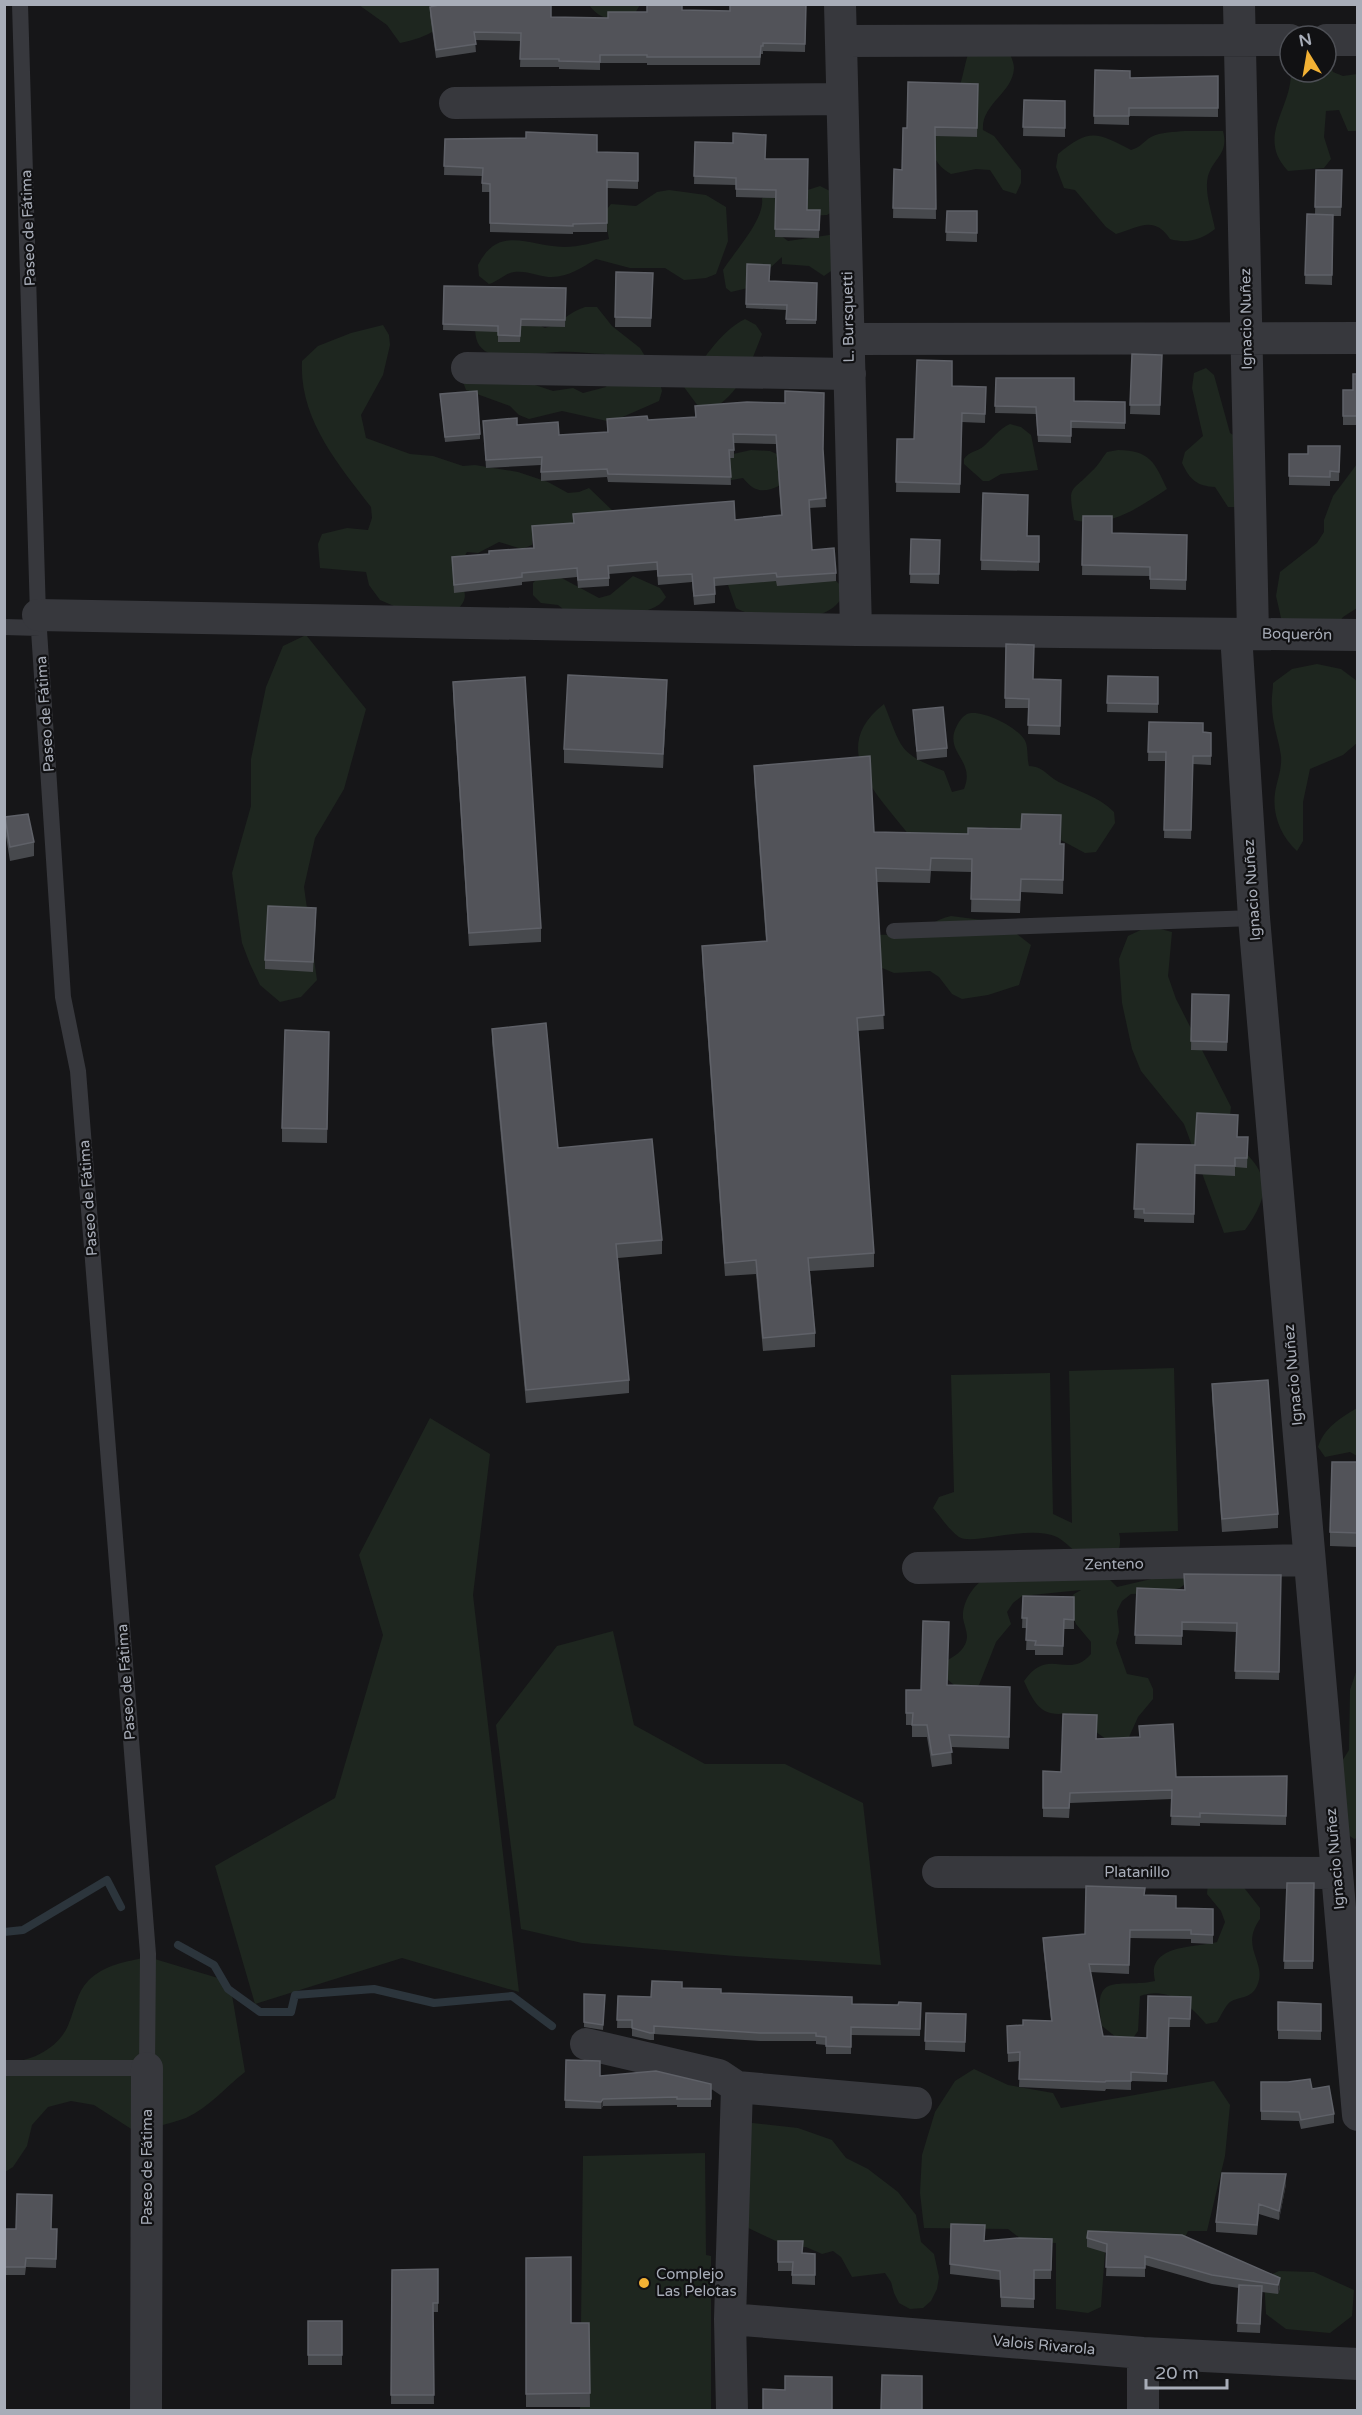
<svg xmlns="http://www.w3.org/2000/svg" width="1362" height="2415" font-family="'Varela Round',sans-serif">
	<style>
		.green { fill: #1e261f }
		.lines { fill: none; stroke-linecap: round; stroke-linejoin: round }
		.stream { stroke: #2c353c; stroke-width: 8 }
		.service { stroke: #37383d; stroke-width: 16 }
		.minor { stroke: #37383d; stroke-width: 32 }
		.wall { fill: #47494d }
		.shaded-wall { fill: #2f3033 }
		.building { fill: #525359; stroke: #5f6168; stroke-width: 1.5 }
		.poi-dot { fill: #f2b134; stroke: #111113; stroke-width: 2 }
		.labels { text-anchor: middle; stroke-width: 4.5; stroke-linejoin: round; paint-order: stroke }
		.street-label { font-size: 15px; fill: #a8adb8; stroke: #111113 }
		.poi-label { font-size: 15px; fill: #a8adb8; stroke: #111113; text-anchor: start }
	</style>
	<rect width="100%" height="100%" fill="#161618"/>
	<!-- green -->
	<path class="green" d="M359,5H458C439,30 432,36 400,43L387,25Z
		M589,5H640L632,18C612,19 602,22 589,5Z
		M1004,41C1007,49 1014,60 1014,68C1013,93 981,104 983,130L994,136L1021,170V183L1016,194L1003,190L990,170L976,169L951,174C940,168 931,158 933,144C935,129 955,101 960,85C964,73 965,61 970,49Z
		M1326,56L1333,72L1343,76L1357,74V131H1348L1339,110L1326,111L1324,137L1331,159L1324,168L1288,171C1256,137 1291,110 1291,73L1326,72Z
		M1185,131H1223C1229,154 1214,157 1208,176C1204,192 1212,213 1215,229C1201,240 1187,244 1170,239C1154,215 1139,227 1116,234L1106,227L1075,190L1064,188L1056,167L1058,154C1089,128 1097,132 1131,150C1141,147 1143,142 1151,137C1161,132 1174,132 1185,131Z
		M820,186L836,194L838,208L827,215L801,216L780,235L788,241L836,234L834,269L824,276L809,266L782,264V257L748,288L731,292L726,288L723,270C734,252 765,220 762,198L768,197L780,199Z
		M669,190L706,195L726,207L728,241L716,274L706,278L684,280L665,268H630L596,259C583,267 568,277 552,277C540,277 527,270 514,272C505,273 499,281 489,284L479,276L478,265C499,224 528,246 564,247C579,247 595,242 609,239L604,213L611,204L636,206L657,192Z
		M585,307H597L612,326L640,348L659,379L662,391L659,401L618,419L607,421L562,411L529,419L519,415L510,406L466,390L462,379L529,383L553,391L573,388L583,393L606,387L612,376L605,354C590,354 574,351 558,352C543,353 502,358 489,353C477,348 475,338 475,326L535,323L545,328C560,324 569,312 585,307Z
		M745,319L756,325L762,334C751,363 739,396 710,410L698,406L684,387C700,364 720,331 745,319Z
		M383,325L389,335L390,345L383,375L361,415L366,438L410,454L433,456L463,466L475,465L518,472L548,482L568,493L579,492L589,488L615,513L573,529L532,535V545L522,549L499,542L478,553L467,552L455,572C463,587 471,596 458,609L410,613L380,600L369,585L366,572L320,568L318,544L322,534L347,528L368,530L372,518L371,507C338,464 299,419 302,361L318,346L351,333Z
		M1206,368L1214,375L1230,433L1240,439V507H1228L1215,487C1197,486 1190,480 1182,463L1185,452L1203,436L1192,388L1194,373Z
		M1010,424L1021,427L1031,435L1038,470L1001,474L989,481H983L964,464V459C969,451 977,452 984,446C992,439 999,429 1010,424Z
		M751,450L770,451L786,458L781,485C764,493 755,493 743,478L720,482L724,456Z
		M1118,450C1150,451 1154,461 1167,489C1139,507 1110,529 1074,520C1068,484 1070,494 1092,471C1098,466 1102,458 1107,452Z
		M1357,464V608L1343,617L1323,645L1284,631L1276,596L1280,572L1317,543L1324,532V520L1333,496Z
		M556,575L599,598L610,595L633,576L660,588L666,597C653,620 597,615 573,617L558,605L541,603L533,595V583L537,579Z
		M731,580L836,581L840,585L842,597C827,627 761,622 736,608L728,585Z
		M306,635L366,709L344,789L315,838L304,887L317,980L301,997L280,1002L260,985L250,964L242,943L232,873L251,806V759L266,687L283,646Z
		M1317,664L1341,669L1357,681V743L1343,755L1310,769L1303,802V841L1297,851C1281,836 1272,815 1275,793C1277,780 1282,770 1281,756C1279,740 1272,723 1272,706C1271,699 1273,691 1273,683L1292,669Z
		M884,704C902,748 897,753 944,771L952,792L964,789C975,762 949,755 954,733C956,726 961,717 967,714C981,708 1022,729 1026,743C1028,749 1027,759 1029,766C1045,767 1046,776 1061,783C1080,792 1098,796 1114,812L1115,823L1096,852L1085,853L1033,825L1012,831L989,827L977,829L966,835H909C879,796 826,749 884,704Z
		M951,916L998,922L1008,927L1031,945L1019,985L988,995L962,999L952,994L939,977L930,971L894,973L873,964L869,938C882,932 893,937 907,934C923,931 933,920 951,916Z
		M1149,926L1172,932L1168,976L1176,999L1231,1107L1228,1131L1223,1130C1260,1167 1281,1180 1245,1230L1224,1233L1184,1124L1141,1071L1132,1049L1122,1003L1119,959L1128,936Z
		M1174,1368L1178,1531L1119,1533C1124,1550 1111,1562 1109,1579L1117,1587L1181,1572L1189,1581L1180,1588L1156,1593L1131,1594L1122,1601L1117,1611L1119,1632L1116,1643L1127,1674L1148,1678L1153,1689V1699L1138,1717L1129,1737L1120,1745L1109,1741L1068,1713C1041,1718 1034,1703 1024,1681C1049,1645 1068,1681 1091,1654V1642L1076,1624L1067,1603L1074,1594L1081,1590L1022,1596L1013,1603L1007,1612L1011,1624L996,1642L979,1685L971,1693L960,1690L941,1674L942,1663C952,1658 966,1651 967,1637C967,1631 964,1624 963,1618C962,1602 973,1586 985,1578L1082,1558C1074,1551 1066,1542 1057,1537C1029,1524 973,1546 959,1537C949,1530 941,1517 933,1508L939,1497L954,1492L951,1375L1050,1373L1053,1514L1072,1523L1069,1371Z
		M1357,1408V1456L1350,1452L1325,1457L1318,1447C1324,1428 1340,1418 1357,1408Z
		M430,1418L490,1454L473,1595L519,1992L402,1958L255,2004L215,1866L335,1798L383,1635L359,1555Z
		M613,1631L634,1725L705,1764H785L863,1803L881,1965L735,1956L582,1943L521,1929L496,1725L557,1646Z
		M1357,1669V1838L1354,1839L1343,1831L1328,1784L1349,1750L1350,1690Z
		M1238,1880L1260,1908V1919C1239,1948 1268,1962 1257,1986C1251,1999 1240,1996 1230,2002C1225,2006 1221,2016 1217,2022L1206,2024C1190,2004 1167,1986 1140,1996L1138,2031L1131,2041H1121L1102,2026C1091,1969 1120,1989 1155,1981C1146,1944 1194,1948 1217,1942L1225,1922L1221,1911L1207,1894L1208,1881Z
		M148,1957L218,1978L232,1995L245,2072C226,2087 208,2108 186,2118C170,2124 152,2127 136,2132L94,2105L71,2101L48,2107L32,2125L27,2146L13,2167L5,2172V2062C30,2063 60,2048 69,2023C75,2009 77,1992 88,1981C105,1964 126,1962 148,1957Z
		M974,2069L1008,2085L1053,2093L1061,2108L1214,2081L1230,2105L1225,2156L1207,2231H1188L1182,2244L1106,2238L1101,2307L1088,2313L1056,2309V2243L1025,2242L1008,2229L924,2228L920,2193L922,2155L935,2112L955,2081Z
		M743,2122L798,2128L832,2140L846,2158L868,2169L898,2192L916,2215L921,2242L934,2254L939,2277L937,2289L931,2301L923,2308L910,2309L899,2303L894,2293L891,2282L885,2273L852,2277L841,2257L833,2251L822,2254L806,2247H789L780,2243L738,2223Z
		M705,2153L706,2255L711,2256V2410H580L583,2156Z
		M1279,2271L1314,2272L1354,2290L1352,2316L1330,2333L1286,2329L1266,2314L1264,2278Z"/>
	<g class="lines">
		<!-- stream -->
		<path class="stream" d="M4,1932L23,1930L107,1880L121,1907
			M178,1945L214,1965L228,1989L260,2012H291L295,1995L374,1989L434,2003L512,1996L552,2026"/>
		<!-- service -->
		<path class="service" d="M4,627L40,628
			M894,931L1254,918
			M4,2068H147L148,1954L78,1071L63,997L38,615L20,4"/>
		<!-- minor -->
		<path class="minor" d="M840,4L856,630
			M1239,4L1253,633
			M1326,40H1358
			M841,41L1290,40
			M455,103L842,99
			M849,339L1358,338
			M467,368L850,374
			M38,615L856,630L1358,635
			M1236,634L1254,918L1358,2115
			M918,1568L1309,1560
			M938,1872L1337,1873
			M586,2044L719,2075L737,2087L916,2103
			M730,2319L1143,2353L1358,2364
			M146,2410L147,2068
			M732,2410L730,2319L737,2087
			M1143,2410V2353"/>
	</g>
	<!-- wall -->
	<path class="wall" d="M521,4H551V17L608,18L647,12L682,10L730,11L806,4L805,52L763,51V54H761L760,65H647V63H600V70L559,69V67H520L521,41L475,40L476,52L436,58L430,15V7Z
		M1095,70L1130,78L1218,76V117L1129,116V125L1094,124Z
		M978,84L977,137L935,136L936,219L893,218L894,169L902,170L907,128Z
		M1024,100L1065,101V137L1023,136Z
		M445,139L597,152L638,153V189L607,188V232H573V234L490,232V192H482V176L444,175Z
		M695,142L765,159L807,210H820L819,238L775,237L776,198L736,197V185L694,184Z
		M1316,170H1342L1341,216H1333L1332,285L1305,284L1307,214H1315Z
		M947,211H977V242L946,241Z
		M747,264L770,281L817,283L816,324H786L787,310L746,308Z
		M616,272L653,273L651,327H615Z
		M444,286L566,288L565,327L521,326L520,342H498V332L443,330Z
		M1132,354L1162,355L1160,415L1130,414Z
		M1358,374V425H1343V390H1353Z
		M996,378L1074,401L1125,402V429L1071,428V443L1038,442L1036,414L995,413Z
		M952,386L986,387L985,423L962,422L960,493L896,492L897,439H914Z
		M440,394L480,434V439L445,442Z
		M695,406L823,451L826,507L809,508L812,550L836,573V581L777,586L776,581L715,586V603L694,605L692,582L658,585L657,570L609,574V586L578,588L577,577L522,582V585L454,593L452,557L489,554L533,548L532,526L573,523V514L735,520L781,515L776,444L734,443V458H730L731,485L608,482L607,477L541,481V465L486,468L483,421L517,425L559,435L607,432V419L648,420L695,417Z
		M1340,446L1339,481H1330V486L1289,485V454H1308Z
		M983,493L1027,536H1039V571L981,570Z
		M1083,516L1112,533L1187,535L1186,590L1150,589V576L1082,575Z
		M911,539L940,540L939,584L910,583Z
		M1006,644L1033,679L1061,680L1060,735L1028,734L1029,708H1005Z
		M1108,676L1158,677V713L1107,712Z
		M453,682L541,928V942L469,946L453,696Z
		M667,694L663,768L564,763V749Z
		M913,710L947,748V757L917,760Z
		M1149,722L1203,732L1211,733V765L1193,764L1191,839L1164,838L1166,761H1148Z
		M754,766L874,832L1064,844L1063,894L1021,892L1020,913L971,912L972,872L931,871L930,883L877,882L884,1029L857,1031L874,1253V1267L810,1271L815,1333V1347L763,1351L756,1274L725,1276L702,959V946L766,941L754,779Z
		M5,817L34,842V856L10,861L5,830Z
		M316,917L313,972L265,969V960Z
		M1192,994L1229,995L1227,1051L1191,1050Z
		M492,1029L558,1148L662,1240V1254L618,1258L629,1380V1393L526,1403L492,1042Z
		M329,1045L327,1143L282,1142V1128Z
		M1237,1137H1248L1247,1168L1235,1167V1176L1195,1174L1194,1223L1144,1222V1219L1134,1218L1137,1144L1195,1145Z
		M1212,1384L1278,1514V1528L1222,1532L1212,1398Z
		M1358,1462V1547L1330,1546V1532Z
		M1184,1574L1281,1575L1279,1680L1235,1679L1237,1632L1182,1630V1645L1135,1644L1137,1588L1185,1590Z
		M1023,1596L1074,1597V1629H1064L1063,1655H1035V1650H1026L1027,1628H1022Z
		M947,1685L1010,1687L1009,1749L951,1747L952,1764L932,1767L927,1737H912V1725H906V1690H921Z
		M1097,1739L1176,1777L1287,1776L1286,1825L1200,1823V1826L1171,1825L1172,1799L1070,1803L1069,1818L1043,1817V1771L1061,1772Z
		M1287,1883H1314L1313,1969H1284Z
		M1144,1895L1176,1908L1213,1909V1944L1191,1943V1939L1130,1938L1129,1974L1090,1972L1103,2036L1147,2038L1191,1997L1190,2027H1169L1167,2082L1131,2081V2090L1106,2089L1105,2091L1019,2087L1020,2061L1008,2062L1007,2026L1023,2025L1051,2021L1043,1946V1938L1085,1934Z
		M682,1988L721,1993L852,2004L898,2005L921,2003L920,2036L851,2035V2054H826V2045L816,2044V2041H760L654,2034V2040H650L632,2036V2028H617L618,1996L651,1997Z
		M584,1994L605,1995L603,2030L584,2027Z
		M1278,2002L1321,2004V2040L1278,2039Z
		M926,2013L966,2014L965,2052L925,2050Z
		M566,2060L600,2076L711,2084V2107H677V2105L603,2106L601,2109L565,2108Z
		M1261,2082L1312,2089L1334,2114V2123L1301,2129L1299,2121L1261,2120Z
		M1286,2184L1279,2220L1259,2214L1257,2235L1216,2232V2222Z
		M951,2224L984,2241L1052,2239L1051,2279H1034V2308L1001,2307L1000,2280L950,2274Z
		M5,2229H57L56,2268L26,2267L25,2275H4Z
		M1087,2238L1280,2278V2288L1278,2294L1262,2292L1260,2333L1237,2332L1239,2288L1212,2284L1145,2265V2277L1106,2276L1107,2253L1087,2247Z
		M778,2241L803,2253L815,2254V2285L792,2284V2271H778Z
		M526,2258L571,2323H589L590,2407H526Z
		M438,2269V2312H433L434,2404H391L392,2270Z
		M308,2321H342V2365H308Z"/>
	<!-- shaded-wall -->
	<path class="shaded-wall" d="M667,680V694L663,768V754Z
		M603,2099V2106L601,2109V2102Z
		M1286,2174V2184L1279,2220V2211Z
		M1280,2278V2288L1278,2294V2285Z"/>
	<!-- building -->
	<path class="building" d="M443,4H551V17L608,18V12H647V4H682V10L730,11V4H806L805,44L763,43V46H761L760,57H647V55H600V62L559,61V59H520L521,33L474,32L476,44L436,50L430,7Z
		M1095,70L1130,71V78L1218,76V108H1129V116H1094Z
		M908,82L978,84L977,128L935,127L936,209L893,208L894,169L902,170L903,128H907Z
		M1024,100L1065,101V128L1023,127Z
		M526,132L597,135V152L638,153V181L607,180V223L573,224V226L490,223V184L482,183L483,168L444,166L445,139L526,138Z
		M733,133L766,135L765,159H808L807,210H820L819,230L775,229L776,190L736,189V178L694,176L695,142L733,143Z
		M1316,170H1342L1341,207H1315Z
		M947,211H977V233L946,232Z
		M1307,214L1333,215L1332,275H1305Z
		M747,264L770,265L769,281L817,283L816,320L786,319L787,305L746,304Z
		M616,272L653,273L651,318L615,317Z
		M444,286L566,288L565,320L521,319L520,336L498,335V326L443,324Z
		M1132,354L1162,355L1160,405H1130Z
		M917,360L952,361V386L986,387L985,414L962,413L960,484L896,482L897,439H914Z
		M1353,374H1358V416H1343V390H1353Z
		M996,378H1074V401L1125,402V423L1071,421V436L1038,435L1036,407L995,406Z
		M477,391L480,434L445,437L440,394Z
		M785,391L824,393L823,449L826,498L809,500L812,550L834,548L836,573L777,577L776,573L714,578L715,594L694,596L692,574L658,576L657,562L608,566L609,578L578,580L577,568L522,573V577L454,585L452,557L489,554V551L534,548L532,526L574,523L573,514L734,501L735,520L782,515L776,435L733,434L734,450H729L731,477L608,474L607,469L541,472L542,457L486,460L483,421L517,418V425L558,422L559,435L608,432L607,419L647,416L648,420L696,417L695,406L747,402L785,403Z
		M1308,446H1340L1339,472L1330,471V477L1289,476V454H1308Z
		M983,493L1028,495L1027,536H1039V562L981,560Z
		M1083,516H1112V533L1187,535L1186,580L1150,579V567L1082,565Z
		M911,539L940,540L939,574H910Z
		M1006,644L1034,645L1033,679L1061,680L1060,726L1028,725L1029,699L1005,698Z
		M568,675L667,680L663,754L564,749Z
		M1108,676L1158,677V704L1107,703Z
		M525,677L541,928L469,933L453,682Z
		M943,707L947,748L917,751L913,710Z
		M1149,722L1203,723V732L1211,733V756H1193L1191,830H1164L1166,752H1148Z
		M870,756L874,832L968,834V828L1021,829L1022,814L1061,815L1060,844H1064L1063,880L1021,879L1020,900L971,899L972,859L931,858L930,870L876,868L884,1015L857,1018L874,1253L808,1258L815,1333L763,1338L756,1260L725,1263L702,946L767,941L754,766Z
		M28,814L34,842L10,847L5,817Z
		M268,906L316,908L313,962L265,960Z
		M1192,994L1229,995L1227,1042L1191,1041Z
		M546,1023L558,1148L652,1139L662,1240L616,1244L629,1380L526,1390L492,1029Z
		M285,1030L329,1032L327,1129L282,1128Z
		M1197,1113L1238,1115L1237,1137H1248L1247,1158H1235V1166L1195,1165L1194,1214L1144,1213V1209H1134L1137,1144L1195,1145Z
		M1268,1380L1278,1514L1222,1519L1212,1384Z
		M1332,1462H1358V1533L1330,1532Z
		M1184,1574L1281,1575L1279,1672L1235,1671L1237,1623L1182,1622V1636L1135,1635L1137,1588L1185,1590Z
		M1023,1596L1074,1597V1620L1064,1619L1063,1646L1035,1645L1036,1641L1026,1640L1027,1618H1022Z
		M923,1621L949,1622L947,1685L1010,1687L1009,1737L949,1735L952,1752L932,1755L927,1725H912L913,1713H906V1690H921Z
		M1063,1714L1097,1715L1096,1739L1140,1737L1139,1726L1173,1724L1176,1777L1287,1776L1286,1816L1200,1813V1817L1171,1816L1172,1790L1070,1793L1069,1808H1043V1771L1061,1772Z
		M1287,1883H1314L1313,1961H1284Z
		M1086,1886L1145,1888L1144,1895L1176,1896V1908L1213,1909V1935L1191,1934V1930H1130L1129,1965L1089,1964L1103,2036L1147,2038L1148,1996L1191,1997L1190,2019L1169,2018L1167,2074L1131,2072V2081H1106L1105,2082L1019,2079L1020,2052L1008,2053L1007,2026L1023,2025V2020L1052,2021L1043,1938L1085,1934Z
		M652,1981L682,1982V1988L721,1989V1993L852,1997V2004L898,2005L899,2002L921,2003L920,2029L851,2027V2047L826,2046V2037L816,2036V2033H760L654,2026V2033H650L632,2028V2020H617L618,1996L651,1997Z
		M584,1994L605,1995L603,2025L584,2022Z
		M1278,2002L1321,2004V2031L1278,2030Z
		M926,2013L966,2014L965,2042L925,2041Z
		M566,2060L600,2061V2076L656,2071L711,2084V2099H677V2097L603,2099L601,2102L565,2100Z
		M1310,2079L1312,2089L1329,2086L1334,2114L1301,2120L1299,2112L1261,2111V2082H1288Z
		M1222,2173L1286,2174L1279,2211L1259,2204L1257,2225L1216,2222Z
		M17,2194L52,2195L51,2229H57L56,2259L26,2258L25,2267H4L5,2229H16Z
		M951,2224L985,2225L984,2241L1019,2238L1052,2239L1051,2270H1034V2299L1001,2297L1000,2271L950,2264Z
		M1088,2231L1182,2235L1280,2278L1278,2285L1212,2275L1145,2256V2268L1106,2267L1107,2244L1087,2238Z
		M778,2241H803L802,2253L815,2254V2275H792L793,2262H778Z
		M571,2257V2323H589L590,2393L526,2394V2258Z
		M438,2269V2303H433L434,2395H391L392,2270Z
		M1239,2285L1262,2286L1260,2324L1237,2323Z
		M308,2321H342V2355H308Z
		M882,2375L922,2376V2410H881Z
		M785,2376L832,2377V2410H763V2389L785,2390Z"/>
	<!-- markers -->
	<circle class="poi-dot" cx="644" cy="2283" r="6"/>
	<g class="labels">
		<!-- street labels -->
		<g class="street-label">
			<text transform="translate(28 228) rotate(-92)" y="5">Paseo de Fátima</text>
			<text transform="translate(848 317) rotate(-91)" y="5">L. Bursquetti</text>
			<text transform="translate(1246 319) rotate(-91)" y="5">Ignacio Nuñez</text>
			<text transform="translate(1297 634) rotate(1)" y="5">Boquerón</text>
			<text transform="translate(45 714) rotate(-94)" y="5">Paseo de Fátima</text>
			<text transform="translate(1252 890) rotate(-94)" y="5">Ignacio Nuñez</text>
			<text transform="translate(88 1198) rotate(-94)" y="5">Paseo de Fátima</text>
			<text transform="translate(1293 1375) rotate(-95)" y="5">Ignacio Nuñez</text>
			<text transform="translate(1114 1564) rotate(-1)" y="5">Zenteno</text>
			<text transform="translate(126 1682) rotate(-94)" y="5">Paseo de Fátima</text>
			<text transform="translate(1335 1859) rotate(-95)" y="5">Ignacio Nuñez</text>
			<text x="1137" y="1877">Platanillo</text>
			<text transform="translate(147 2167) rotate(-90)" y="5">Paseo de Fátima</text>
			<text transform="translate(1044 2345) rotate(5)" y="5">Valois Rivarola</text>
		</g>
		<!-- poi labels -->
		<g class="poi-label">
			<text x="656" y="2279">Complejo<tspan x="656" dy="17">Las Pelotas</tspan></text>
		</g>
	</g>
	<!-- border -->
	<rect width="1362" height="2415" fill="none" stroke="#a8adb8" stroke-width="12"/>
	<!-- north arrow -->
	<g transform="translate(1308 54) rotate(349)"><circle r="28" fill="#111113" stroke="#4d4f55" stroke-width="1.5"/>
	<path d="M0-4.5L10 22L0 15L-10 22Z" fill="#f2b134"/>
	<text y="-9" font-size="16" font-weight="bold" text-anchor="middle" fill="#a8adb8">N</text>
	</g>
	<!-- scale -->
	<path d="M1146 2379v9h81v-9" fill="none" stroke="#a8adb8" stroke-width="3"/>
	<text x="1155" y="2379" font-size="18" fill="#a8adb8" stroke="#111113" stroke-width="4.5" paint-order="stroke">20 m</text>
</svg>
